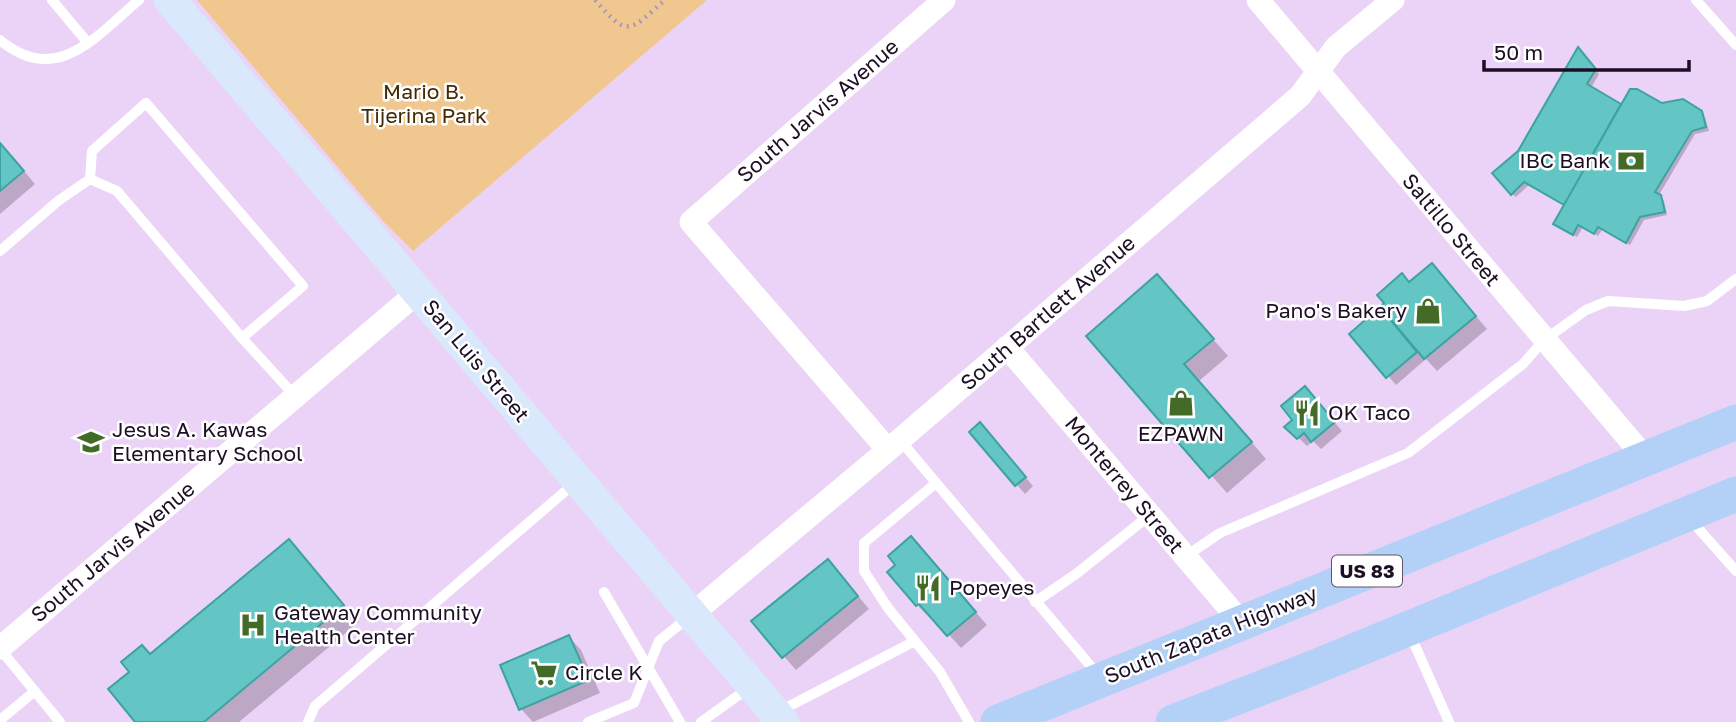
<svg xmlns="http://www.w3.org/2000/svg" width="1736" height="722" font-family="'Golos Text',sans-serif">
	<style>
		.green { fill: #f1c790 }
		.shadow { fill: #0003 }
		.building { fill: #63c5c4; stroke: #3da3a2; stroke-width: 2 }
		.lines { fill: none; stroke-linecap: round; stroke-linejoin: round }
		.path { stroke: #ac97b7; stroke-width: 4.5; stroke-dasharray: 2 5; stroke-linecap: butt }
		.service { stroke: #fff; stroke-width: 10 }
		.minor { stroke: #fff; stroke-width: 23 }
		.secondary { stroke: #d9e8fa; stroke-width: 32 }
		.primary { stroke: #b3d1f6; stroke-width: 35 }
		.labels { text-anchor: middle; stroke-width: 5; stroke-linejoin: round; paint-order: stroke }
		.shield { fill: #fefefe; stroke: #605665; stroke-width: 2 }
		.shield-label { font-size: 19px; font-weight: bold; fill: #1c0e23 }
		.park-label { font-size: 21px; fill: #422a02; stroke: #fefefe }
		.street-label { font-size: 21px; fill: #1c0e23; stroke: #fefefe }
		.poi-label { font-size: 21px; fill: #1c0e23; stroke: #fefefe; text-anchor: start }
	</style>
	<rect width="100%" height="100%" fill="#ebd3f7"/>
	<!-- green -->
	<path class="green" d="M197,0H707L413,251L383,221Z"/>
	<!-- shadow -->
	<path class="shadow" d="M1579,50L1599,74L1591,88L1622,106L1662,105L1700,112L1705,117L1709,131L1695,134L1659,195L1664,201L1667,215L1644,220L1630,245L1602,230L1598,236L1583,227L1577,237L1559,227L1555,224L1565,206L1529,185L1516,197L1512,194L1519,153Z
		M0,143L35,184L0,214Z
		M1157,276L1228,356L1199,381L1266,459L1227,493L1088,336Z
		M1444,278L1487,329L1437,371L1426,359L1396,385L1352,334L1410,284Z
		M1313,397L1342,431L1321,449L1313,441L1307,446L1287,427Z
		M971,432L988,433L1033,486L1025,494Z
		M911,538L987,625L961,648L932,616L930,618L917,605Z
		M289,541L359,622L239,722H137Z
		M840,574L869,609L796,670L754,622Z
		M569,637L581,650L600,693L533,722L521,709Z"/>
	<!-- building -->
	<path class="building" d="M1578,47L1596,69L1587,84L1621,104L1564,205L1524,182L1511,195L1492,173L1518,151Z
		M1630,89H1637L1662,103L1683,99L1702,111L1706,127L1692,131L1655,192L1661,195L1665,212L1640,217L1626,243L1598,227L1594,234L1578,225L1573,235L1553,224Z
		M0,143L24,171L0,191Z
		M1432,263L1476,316L1424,359L1380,307L1384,303L1377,295L1402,273L1409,282Z
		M1157,274L1214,339L1184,364L1252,442L1209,478L1086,336Z
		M1380,307L1417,352L1386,378L1349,334Z
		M1305,386L1335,422L1311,442L1304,433L1297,439L1284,427L1292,420L1281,406Z
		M980,422L1026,477L1015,486L969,432Z
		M911,536L976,612L947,636L919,604L916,606L887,572L895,565L888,556Z
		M289,539L344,605L204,722H135L108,689L129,672L121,662L142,645L150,654Z
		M828,559L858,596L782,658L751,621Z
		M569,635L589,680L519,710L500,665Z"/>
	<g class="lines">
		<!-- path -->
		<path class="path" d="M595,0C629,39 629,31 665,0"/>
		<!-- service -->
		<path class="service" d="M52,0L88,43
			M1696,0L1736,45
			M0,40C57,87 95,37 139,0
			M90,179L92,151L146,103L303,286L242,338
			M0,251L58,201L90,179L117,191L242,338L295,396
			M900,440L1099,676
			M936,483L864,543V571L888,608L940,672L969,722
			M1689,518L1736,571
			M1186,556L1220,533L1408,453L1523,364L1544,340L1586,310L1608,301L1684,306L1707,301L1736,279
			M604,592L680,722
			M1035,602L1076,574L1150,515
			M1409,632L1449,722
			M0,649L60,722
			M778,712L915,641
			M0,720L35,691
			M308,722L315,706L576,482
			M588,722L634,703L659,641L689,617
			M701,722L750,687"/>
		<!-- minor -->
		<path class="minor" d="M1258,0L1646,459
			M1007,347L1241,622
			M888,450L691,222L944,0
			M691,615L888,450L1300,96L1336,47L1393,0
			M0,648L418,292"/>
		<!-- secondary -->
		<path class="secondary" d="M170,0L783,722"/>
		<!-- primary -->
		<path class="primary" d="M998,722L1736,422
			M1173,722L1305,671L1736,494"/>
	</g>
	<!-- icons -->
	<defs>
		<g id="bank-bare" transform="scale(2.1)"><path d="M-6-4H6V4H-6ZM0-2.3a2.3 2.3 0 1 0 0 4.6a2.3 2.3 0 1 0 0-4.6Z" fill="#436b27" stroke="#fefefe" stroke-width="2.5" paint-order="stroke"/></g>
		<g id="shop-bare" transform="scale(2.1)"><path d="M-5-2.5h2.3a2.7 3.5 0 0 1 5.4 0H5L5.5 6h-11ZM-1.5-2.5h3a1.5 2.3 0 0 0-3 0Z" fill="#436b27" stroke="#fefefe" stroke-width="2.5" paint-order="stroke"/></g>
		<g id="restaurant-bare" transform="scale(2.1)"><path d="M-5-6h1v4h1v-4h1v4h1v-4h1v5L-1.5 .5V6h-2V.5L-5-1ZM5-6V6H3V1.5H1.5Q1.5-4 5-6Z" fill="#436b27" stroke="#fefefe" stroke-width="2.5" paint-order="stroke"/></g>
		<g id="school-bare" transform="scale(2.1)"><path d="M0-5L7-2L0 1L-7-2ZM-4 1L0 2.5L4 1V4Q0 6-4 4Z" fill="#436b27" stroke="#fefefe" stroke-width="2.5" paint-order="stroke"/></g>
		<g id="hospital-bare" transform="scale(2.1)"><path d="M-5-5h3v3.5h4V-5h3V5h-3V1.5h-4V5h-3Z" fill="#436b27" stroke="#fefefe" stroke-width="2.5" paint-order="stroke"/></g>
		<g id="supermarket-bare" transform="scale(2.1)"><path d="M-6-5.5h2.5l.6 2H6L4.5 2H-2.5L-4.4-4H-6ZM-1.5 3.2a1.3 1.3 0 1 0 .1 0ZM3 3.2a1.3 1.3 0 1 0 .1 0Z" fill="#436b27" stroke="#fefefe" stroke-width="2.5" paint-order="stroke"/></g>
	</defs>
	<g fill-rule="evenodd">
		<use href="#bank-bare" x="1631" y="161"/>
		<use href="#shop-bare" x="1428" y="311"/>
		<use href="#shop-bare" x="1181" y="403"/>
		<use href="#restaurant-bare" x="1307" y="413"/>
		<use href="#school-bare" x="91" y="442"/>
		<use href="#restaurant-bare" x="928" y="588"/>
		<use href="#hospital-bare" x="253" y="625"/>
		<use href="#supermarket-bare" x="544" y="673"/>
	</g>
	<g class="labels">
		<!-- shield labels -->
		<rect class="shield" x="1332" y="555.5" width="70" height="31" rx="5"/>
		<g class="shield-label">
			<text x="1367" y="578">US 83</text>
		</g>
		<!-- park labels -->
		<g class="park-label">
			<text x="424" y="99">Mario B.<tspan x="424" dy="24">Tijerina Park</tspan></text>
		</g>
		<!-- street labels -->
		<g class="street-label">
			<text transform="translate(818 111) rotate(-41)" y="7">South Jarvis Avenue</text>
			<text transform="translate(1451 230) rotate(50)" y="7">Saltillo Street</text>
			<text transform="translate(1048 313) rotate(-41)" y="7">South Bartlett Avenue</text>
			<text transform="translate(476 361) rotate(50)" y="7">San Luis Street</text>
			<text transform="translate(1124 485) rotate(50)" y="7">Monterrey Street</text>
			<text transform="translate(113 552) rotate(-40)" y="7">South Jarvis Avenue</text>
			<text transform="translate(1211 635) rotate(-22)" y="7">South Zapata Highway</text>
		</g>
		<!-- poi labels -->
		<g class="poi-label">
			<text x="1610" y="168" text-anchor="end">IBC Bank</text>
			<text x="1407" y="318" text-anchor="end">Pano's Bakery</text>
			<text x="1328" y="420">OK Taco</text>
			<text x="112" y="437">Jesus A. Kawas<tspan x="112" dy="24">Elementary School</tspan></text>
			<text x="1181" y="441" text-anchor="middle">EZPAWN</text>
			<text x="949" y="595">Popeyes</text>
			<text x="274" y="620">Gateway Community<tspan x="274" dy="24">Health Center</tspan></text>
			<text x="565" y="680">Circle K</text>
		</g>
	</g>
	<!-- scale -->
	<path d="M1484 60v10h205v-10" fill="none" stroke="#1c0e23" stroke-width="3.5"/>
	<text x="1494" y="60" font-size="21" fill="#1c0e23" stroke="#fefefe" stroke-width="5" paint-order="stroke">50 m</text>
</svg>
